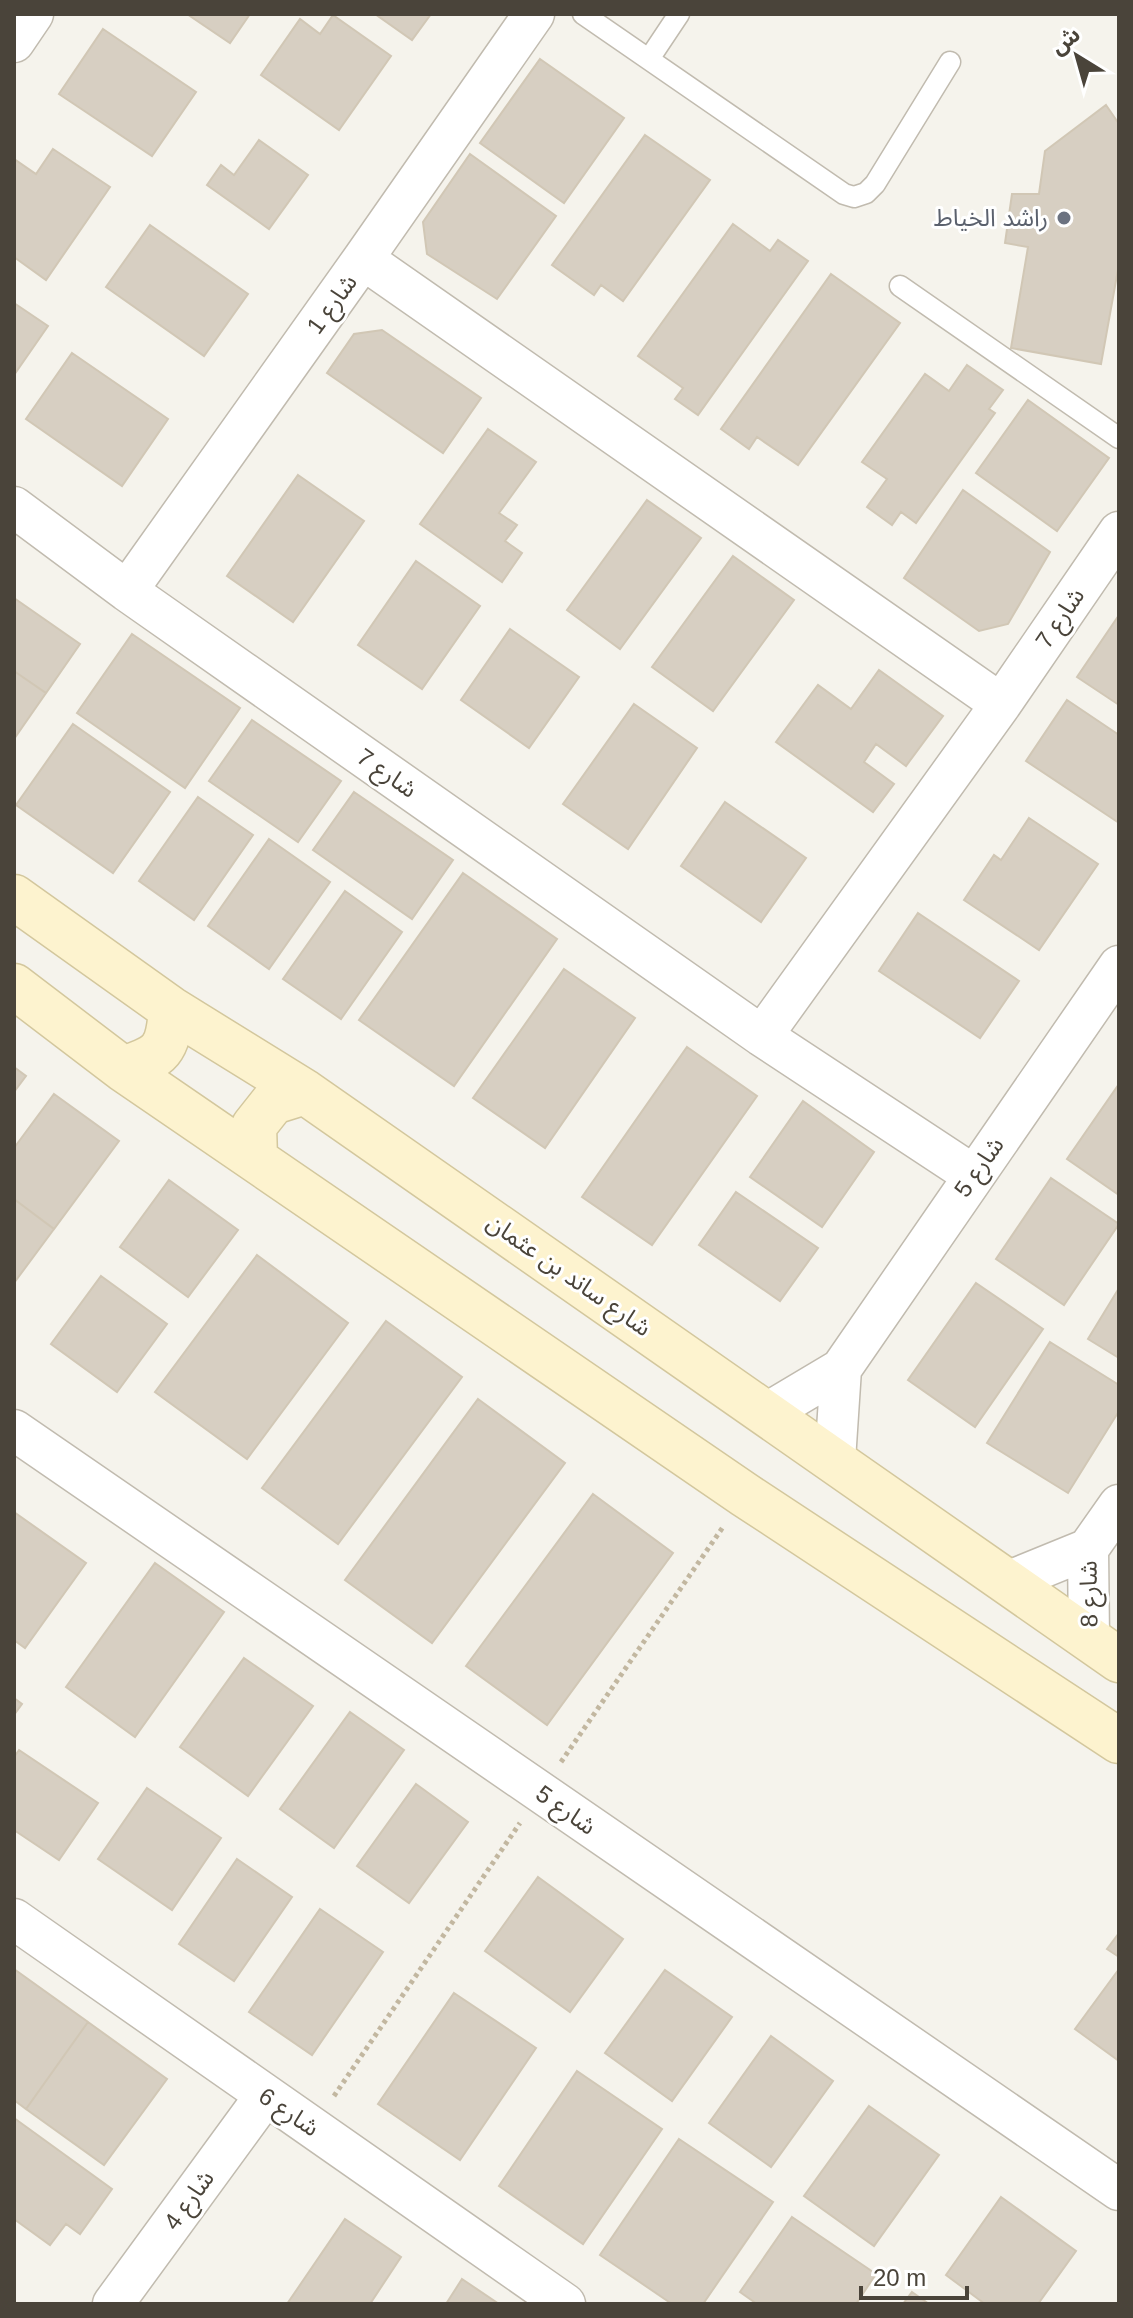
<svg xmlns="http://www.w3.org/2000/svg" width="1133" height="2318" font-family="Helvetica,'Noto Sans Arabic',sans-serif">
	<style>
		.building { fill: #d7cfc2; stroke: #d1c7b5; stroke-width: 2 }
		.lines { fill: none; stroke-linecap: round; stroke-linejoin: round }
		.lane-casing { stroke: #c1bbaf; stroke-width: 23 }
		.street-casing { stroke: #c1bbaf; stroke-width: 43 }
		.secondary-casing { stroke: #d3c79d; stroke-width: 47 }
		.path { stroke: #c2b7a0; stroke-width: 5; stroke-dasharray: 4 4; stroke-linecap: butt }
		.lane { stroke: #fff; stroke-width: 20 }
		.street { stroke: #fff; stroke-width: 40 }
		.secondary { stroke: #fdf3cf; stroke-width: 44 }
		.worship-dot { fill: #6b7280; stroke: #fff; stroke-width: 3 }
		.labels { text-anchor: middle; stroke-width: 6; stroke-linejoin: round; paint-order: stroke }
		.worship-label { font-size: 24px; fill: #5b616d; stroke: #fff; text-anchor: end }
		.street-label { font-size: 24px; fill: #4a443a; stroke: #fff }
	</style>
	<rect width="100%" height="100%" fill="#f5f3ec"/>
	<!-- building -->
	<path class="building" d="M187,14H250L230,43Z
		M375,14H431L412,40Z
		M333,15L391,56L339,130L261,75L300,19L320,34Z
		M103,29L196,92L152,156L59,94Z
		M540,59L624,118L564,203L480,143Z
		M1106,105L1119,124V264L1101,364L1011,348L1028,247L1005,243L1012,194H1039L1045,151Z
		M645,135L710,180L623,301L601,285L594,295L552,265Z
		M259,140L308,175L269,229L207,185L221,165L234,175Z
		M53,149L110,187L46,280L14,257V159L36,174Z
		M470,154L556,216L497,299L427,254L423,222Z
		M733,224L770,251L778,240L808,261L698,415L675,399L683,388L638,356Z
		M150,225L248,294L204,356L106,287Z
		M831,274L900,323L798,465L757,437L749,449L721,429Z
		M14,303L48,326L14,375Z
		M382,330L481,398L443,453L327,373L354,334Z
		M72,353L168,419L122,486L26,419Z
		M967,365L1003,390L989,409L995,413L916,523L901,512L892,525L867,507L887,479L862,462L925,374L949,391Z
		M1028,400L1109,458L1057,531L976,473Z
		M488,429L536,462L499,513L517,525L505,541L522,553L502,582L420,524Z
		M298,475L364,521L293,622L227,576Z
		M963,490L1050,552L1008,624L979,631L904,578Z
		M647,500L701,538L620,649L567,610Z
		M733,556L794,600L713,711L652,667Z
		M416,561L480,606L422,689L358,645Z
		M14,598L80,644L46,693L14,671Z
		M1119,615V705L1077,677Z
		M510,629L579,677L529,748L461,700Z
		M132,634L240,708L185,788L77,713Z
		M879,670L943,716L906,766L876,744L864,762L894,784L873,812L776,742L818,685L851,709Z
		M14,671L46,693L14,739Z
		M1067,700L1119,735V823L1026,761Z
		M634,704L697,748L628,849L563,804Z
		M252,720L341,781L298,842L209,781Z
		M73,724L170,792L113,873L16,805Z
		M354,792L453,860L412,919L313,850Z
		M198,797L253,835L194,920L139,881Z
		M725,802L806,858L761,922L681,866Z
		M1029,818L1098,864L1039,950L964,900L994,855L1001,860Z
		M269,839L330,882L269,969L208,926Z
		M463,873L557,939L454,1086L359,1020Z
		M345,891L402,932L341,1019L283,979Z
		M918,913L1019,981L980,1038L879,971Z
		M564,969L635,1018L545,1148L473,1098Z
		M687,1047L757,1096L652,1245L582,1197Z
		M14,1067L26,1076L14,1092Z
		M1119,1084V1195L1067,1159Z
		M54,1094L119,1141L54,1229L14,1199V1148Z
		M803,1101L874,1152L822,1227L750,1177Z
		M1051,1178L1119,1224L1064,1305L996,1259Z
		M169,1180L238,1230L188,1297L120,1247Z
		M736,1192L818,1248L780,1301L699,1245Z
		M14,1199L54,1229L14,1283Z
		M257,1255L348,1323L247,1459L155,1392Z
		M101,1276L167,1324L117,1392L51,1344Z
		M976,1283L1043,1329L975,1427L908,1380Z
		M1119,1288V1358L1088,1339Z
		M386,1321L462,1377L338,1544L262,1488Z
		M1050,1342L1119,1385V1411L1068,1493L987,1443Z
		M478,1399L565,1463L432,1643L345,1580Z
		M593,1494L673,1553L547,1725L466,1666Z
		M14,1512L86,1563L25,1648L14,1640Z
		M155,1563L224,1612L135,1737L66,1687Z
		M244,1658L313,1706L248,1796L180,1747Z
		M14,1698L22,1704L14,1715Z
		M350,1712L404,1750L334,1848L280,1809Z
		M19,1750L98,1803L59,1860L14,1830V1757Z
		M416,1784L468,1822L409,1903L357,1866Z
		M147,1788L221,1838L172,1910L98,1859Z
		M237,1859L292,1897L234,1981L179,1944Z
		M538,1877L623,1939L570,2012L485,1951Z
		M320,1909L383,1952L312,2055L249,2012Z
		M1119,1933V1957L1107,1949Z
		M14,1969L88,2022L26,2109L14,2100Z
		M1119,1969V2061L1075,2029Z
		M665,1970L732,2017L672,2101L605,2053Z
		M454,1993L536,2048L460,2160L378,2104Z
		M88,2022L167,2079L104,2165L26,2109Z
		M771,2036L833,2081L771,2167L709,2123Z
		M577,2071L662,2129L583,2244L499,2186Z
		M869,2106L939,2155L874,2246L804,2196Z
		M14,2118L112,2189L80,2234L66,2224L50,2245L14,2219Z
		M679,2139L773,2202L703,2304H672L600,2255Z
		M1001,2197L1076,2251L1038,2304H985L946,2275Z
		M792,2217L876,2274L856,2304H757L740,2292Z
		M345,2219L401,2257L370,2304H287Z
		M462,2279L499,2304H446Z
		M912,2292L929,2304H903Z"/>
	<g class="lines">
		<!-- lane casing -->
		<g class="lane-casing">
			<path id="lane" d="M583,14L844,194L854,197L866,193L875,184L950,62
				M649,59L679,14
				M900,286L1119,438"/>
		</g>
		<!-- street casing -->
		<g class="street-casing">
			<path id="street" d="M14,42L33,14
				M363,259L1001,704
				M14,507L127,591L762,1036L973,1175
				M127,591L363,259L534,14
				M762,1036L1001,704L1119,532
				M767,1413L841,1369L1119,966
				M14,1430L1119,2190
				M835,1460L841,1369
				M1088,1549L1089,1640
				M1007,1582L1088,1549L1119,1505
				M14,1919L565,2304
				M113,2304L265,2096"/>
		</g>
		<!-- secondary casing -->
		<g class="secondary-casing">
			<path id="secondary" d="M14,897L171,1009L305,1092L1119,1660
				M14,986L123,1069L745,1495L1119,1741
				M123,1069C162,1056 168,1051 171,1009
				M255,1158L254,1126L273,1102L305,1092"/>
		</g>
		<!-- path -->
		<path class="path" d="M561,1762L723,1527
			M334,2096L520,1823"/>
		<!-- lane -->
		<use href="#lane" class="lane"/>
		<!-- street -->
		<use href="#street" class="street"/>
		<!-- secondary -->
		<use href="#secondary" class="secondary"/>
	</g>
	<!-- markers -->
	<circle class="worship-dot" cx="1064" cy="218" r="8"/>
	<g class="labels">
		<!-- worship labels -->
		<g class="worship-label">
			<text x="1048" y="226">راشد الخياط</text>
		</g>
		<!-- street labels -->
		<g class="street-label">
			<text transform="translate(332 304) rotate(-54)" y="8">شارع 1</text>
			<text transform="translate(1060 618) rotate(-56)" y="8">شارع 7</text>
			<text transform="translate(387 773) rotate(35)" y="8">شارع 7</text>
			<text transform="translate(979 1167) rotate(-55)" y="8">شارع 5</text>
			<text transform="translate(569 1275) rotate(35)" y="8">شارع ساند بن عثمان</text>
			<text transform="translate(1089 1594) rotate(-91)" y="8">شارع 8</text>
			<text transform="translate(566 1810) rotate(35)" y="8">شارع 5</text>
			<text transform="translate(289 2112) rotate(34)" y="8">شارع 6</text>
			<text transform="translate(189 2200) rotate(-54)" y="8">شارع 4</text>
		</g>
	</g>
	<!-- border -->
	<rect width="1133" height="2318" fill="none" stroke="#4a443a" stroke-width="32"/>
	<!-- north arrow -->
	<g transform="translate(1077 56) rotate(323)" stroke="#ffffff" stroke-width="6" paint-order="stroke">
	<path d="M0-6L14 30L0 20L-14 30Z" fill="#4a443a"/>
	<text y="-12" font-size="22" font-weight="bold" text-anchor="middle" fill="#4a443a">ش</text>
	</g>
	<!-- scale -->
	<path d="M861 2286v12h106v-12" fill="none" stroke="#4a443a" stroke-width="4"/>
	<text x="873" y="2286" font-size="24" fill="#4a443a" stroke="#ffffff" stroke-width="6" paint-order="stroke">20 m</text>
</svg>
